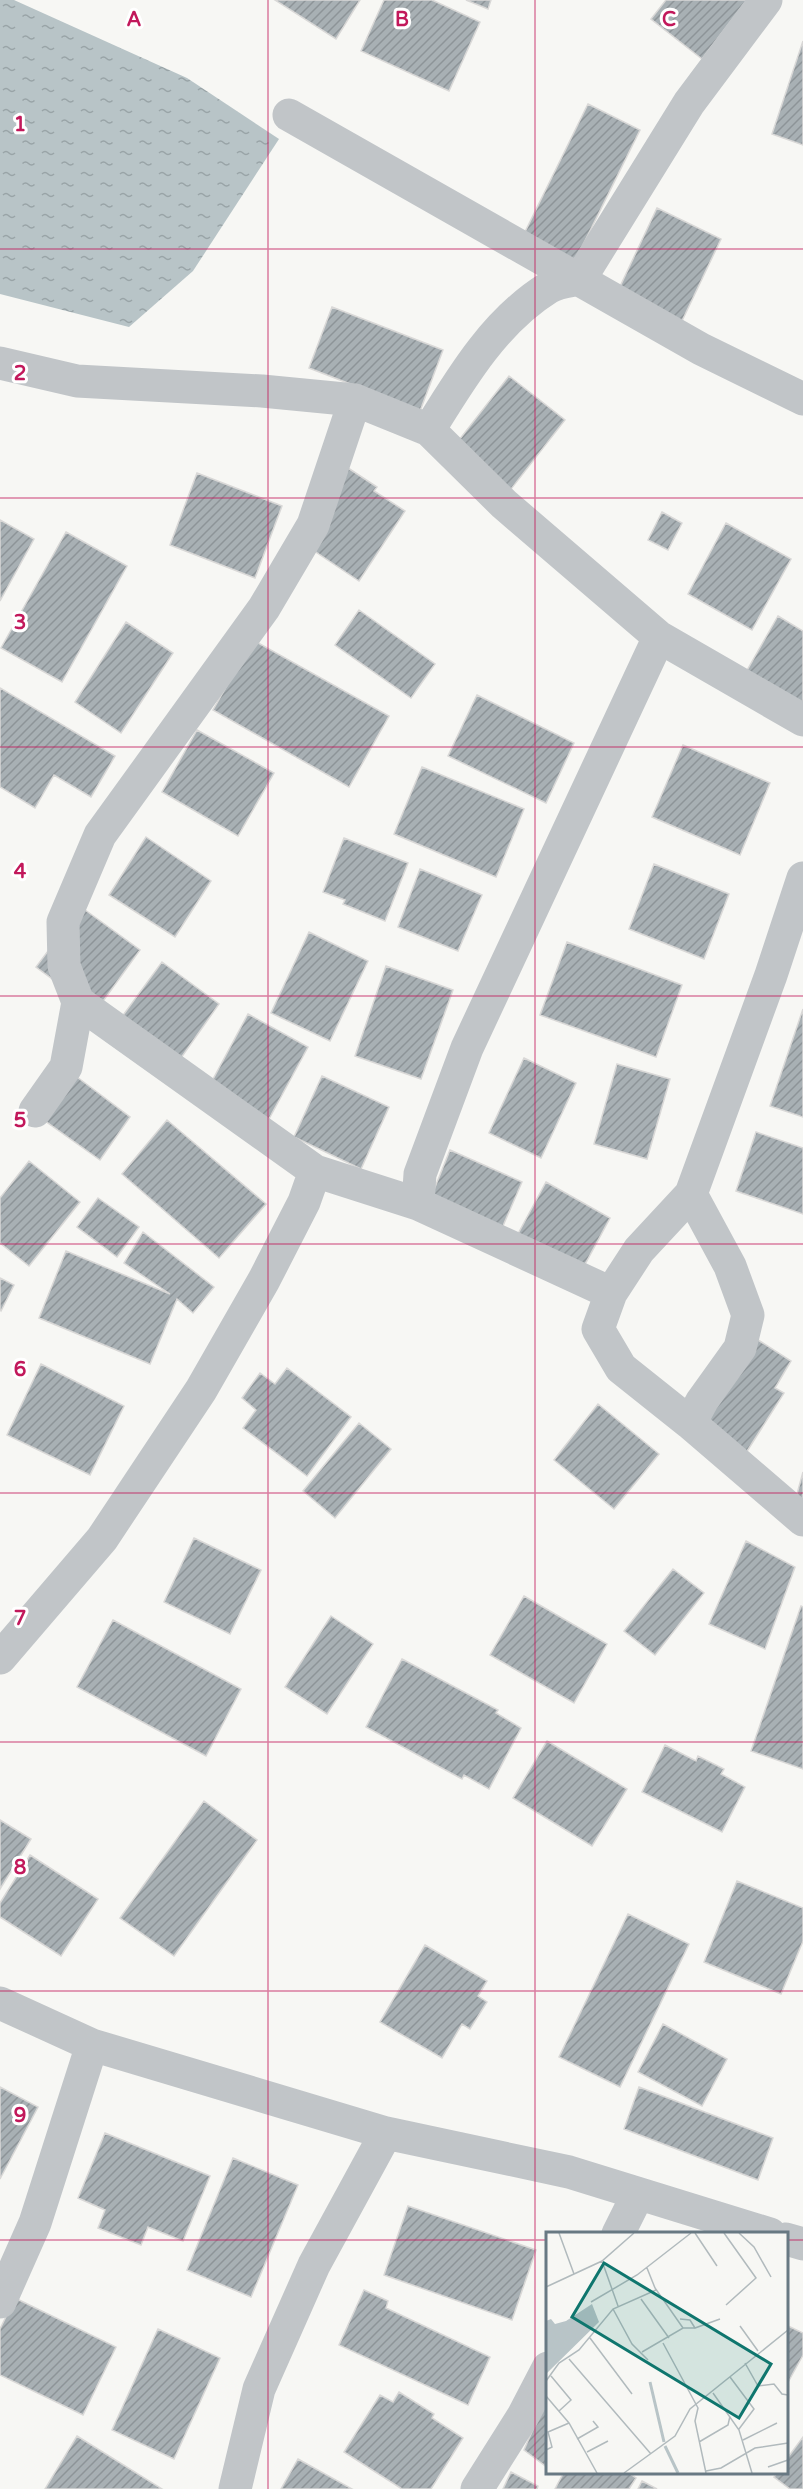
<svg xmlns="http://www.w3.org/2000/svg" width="803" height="2489" font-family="'Varela Round',sans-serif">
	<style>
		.water { fill: url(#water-ripples) }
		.building { fill: url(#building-hatch); stroke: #d9d8d7; stroke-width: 1.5 }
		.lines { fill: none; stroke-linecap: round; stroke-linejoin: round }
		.minor { stroke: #c1c5c8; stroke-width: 33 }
		.grid { fill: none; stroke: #c2185b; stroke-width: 1.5; stroke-opacity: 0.55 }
		.inset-river { fill: none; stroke: #b8c4c7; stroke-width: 3 }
		.inset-road { fill: none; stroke: #b1babd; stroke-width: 1.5 }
		.view { fill: #0f766e; fill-opacity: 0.15; stroke: #0f766e; stroke-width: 3 }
		.inset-edge { fill: none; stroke: #687983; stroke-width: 3 }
		.grid-label { font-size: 20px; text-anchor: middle; font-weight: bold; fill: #c2185b; stroke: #fff; stroke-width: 6; stroke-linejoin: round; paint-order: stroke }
	</style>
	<defs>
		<pattern id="water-ripples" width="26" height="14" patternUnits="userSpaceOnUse" patternTransform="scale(1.5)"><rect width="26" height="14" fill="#b8c4c7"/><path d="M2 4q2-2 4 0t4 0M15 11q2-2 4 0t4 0" fill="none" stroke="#99a4a7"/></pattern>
		<pattern id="building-hatch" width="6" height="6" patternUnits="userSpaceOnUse" patternTransform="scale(1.5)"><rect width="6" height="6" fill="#a8b0b4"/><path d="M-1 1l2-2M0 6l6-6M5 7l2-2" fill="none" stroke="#8d9498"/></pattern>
	</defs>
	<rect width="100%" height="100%" fill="#f7f7f4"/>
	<!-- water -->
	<path class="water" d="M0,0H14L187,78L279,139L193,271L129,327L0,294Z"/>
	<!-- building -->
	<path class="building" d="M275,0H360L336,39Z
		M384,0H432L480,22L449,91L361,51Z
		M466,0H491L488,9Z
		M666,0H747L702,59L651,19Z
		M803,41V145L772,134Z
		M588,104L640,130L575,261L523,236Z
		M657,208L721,239L681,323L617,293Z
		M332,307L443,350L420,411L309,368Z
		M509,376L565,420L504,498L448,454Z
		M345,466L377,487L374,491L405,511L359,581L298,540Z
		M197,473L282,506L255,578L170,545Z
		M662,512L682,523L668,550L648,540Z
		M0,520L34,539L0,601Z
		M726,523L791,559L752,630L688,594Z
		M66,532L127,566L62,682L1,648Z
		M359,610L435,664L411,698L335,645Z
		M778,616L803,631V726L737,688Z
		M126,622L173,653L121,733L75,702Z
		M253,640L389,716L349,787L213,710Z
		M0,688L115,756L91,797L54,775L35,808L0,787Z
		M477,695L574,743L546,803L448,756Z
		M197,730L274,773L238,836L162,792Z
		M683,745L770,783L740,855L652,817Z
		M422,767L524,809L496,877L394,834Z
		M146,837L211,881L175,937L109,895Z
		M344,838L408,863L385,921L343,904L345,900L323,892Z
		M654,864L729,894L704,959L629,929Z
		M420,869L482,895L458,951L398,927Z
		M81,907L140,950L96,1011L36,967Z
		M309,932L368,961L330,1041L271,1013Z
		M567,942L682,985L656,1057L540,1015Z
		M162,962L219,1004L164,1082L105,1040Z
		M386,966L453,990L421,1079L355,1056Z
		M803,1009V1117L770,1106Z
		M248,1014L308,1047L264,1128L204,1096Z
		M524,1058L576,1083L541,1158L489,1133Z
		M617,1064L670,1079L647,1159L594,1144Z
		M73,1074L130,1117L100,1160L41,1118Z
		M322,1076L389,1107L361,1169L294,1137Z
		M167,1120L266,1204L219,1258L122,1174Z
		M756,1132L803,1148V1214L736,1191Z
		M450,1150L522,1182L496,1242L425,1212Z
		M29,1161L80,1202L29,1266L0,1243V1198Z
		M546,1182L610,1218L576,1281L512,1245Z
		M98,1198L139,1227L117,1257L77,1227Z
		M143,1232L214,1287L193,1313L177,1299L150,1364L39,1318L66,1251L170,1294L124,1263Z
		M0,1278L14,1285L1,1311L0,1310Z
		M755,1338L791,1361L775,1388L784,1393L737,1467L696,1441Z
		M41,1364L124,1406L90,1475L7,1435Z
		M287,1368L351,1417L307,1476L243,1428L256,1410L242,1398L260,1373L275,1384Z
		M598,1404L659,1454L614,1509L554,1460Z
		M359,1423L391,1449L335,1518L303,1491Z
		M803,1472V1507L794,1505Z
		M194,1538L261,1570L230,1634L164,1602Z
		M746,1541L795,1567L765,1649L709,1624Z
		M673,1569L704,1593L655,1655L624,1631Z
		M524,1596L607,1644L574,1703L490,1655Z
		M801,1606L803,1607V1769L751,1751Z
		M331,1616L373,1644L327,1714L285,1687Z
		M113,1620L241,1689L206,1756L77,1687Z
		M402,1659L498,1710L496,1713L521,1728L489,1789L464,1775L462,1779L366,1727Z
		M547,1741L627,1789L592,1846L513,1798Z
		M665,1745L696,1761L698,1756L724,1769L721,1774L745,1787L722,1832L642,1792Z
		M204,1801L257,1840L174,1956L120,1918Z
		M0,1820L31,1839L0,1889Z
		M30,1855L98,1899L61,1956L0,1917V1903Z
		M737,1881L803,1908V1941L781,1994L704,1962Z
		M628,1914L689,1944L620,2087L559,2057Z
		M425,1945L487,1981L478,1996L487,2002L470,2029L462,2024L442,2058L380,2022Z
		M663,2024L727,2059L702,2106L638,2072Z
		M0,2087L38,2107L0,2179Z
		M639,2087L773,2138L758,2180L624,2129Z
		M105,2133L210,2176L183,2241L148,2227L141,2245L98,2228L105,2210L78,2198Z
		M233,2158L298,2185L251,2297L187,2270Z
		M408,2206L536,2250L512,2320L384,2275Z
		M364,2290L388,2301L386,2308L490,2357L468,2405L339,2345Z
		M15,2298L116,2347L83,2415L0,2375V2329Z
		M786,2325L803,2333V2355L786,2386Z
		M158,2329L220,2358L174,2459L112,2430Z
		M399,2392L434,2414L432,2418L463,2438L431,2489H402L344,2452L380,2395L393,2402Z
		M548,2395V2468L524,2450Z
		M77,2436L162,2489H45Z
		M803,2437V2489H790L774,2477L778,2472H786V2460Z
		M298,2459L352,2489H281Z
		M511,2472L538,2486L537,2489H503Z
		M564,2472H627L636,2478L629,2489H555Z
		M642,2481L657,2489H638Z"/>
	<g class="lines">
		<!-- minor -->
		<path class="minor" d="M289,115L701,349L803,399
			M0,363L77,381L262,391L355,400L429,430L504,504L659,637L803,720
			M429,430C461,378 495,321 548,288C557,282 570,281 580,279L689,103L766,0
			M78,1002L315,1171L418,1204L611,1293
			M35,1111L66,1067L78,1002L64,966L63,922L100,835L264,608L313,525L355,400
			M691,1194L730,1266L748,1315L740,1348L702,1401L690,1423L803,1520
			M418,1204L420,1174L467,1048L659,637
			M690,1423L621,1368L598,1329L611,1293L639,1250L691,1194L771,975L803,878
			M0,1658L102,1539L201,1390L264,1280L304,1202L315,1171
			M0,2003L92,2045L386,2133L569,2172L770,2234
			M618,2234L638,2194
			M786,2239L803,2244
			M0,2302L35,2223L92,2045
			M235,2489L259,2389L314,2265L386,2133
			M477,2489L523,2416L548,2368"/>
	</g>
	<!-- grid -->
	<path class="grid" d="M268,0V2489M535,0V2489M0,249H803M0,498H803M0,747H803M0,996H803M0,1244H803M0,1493H803M0,1742H803M0,1991H803M0,2240H548M786,2240H803"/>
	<!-- overview -->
	<g transform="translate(546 2232)">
		<rect width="242" height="242" fill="#f7f7f4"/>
		<path d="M46,72L53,90L0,142V89L5,87L9,92L20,89Z" fill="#b8c4c7"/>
		<path class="inset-river" d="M104,150L118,210M119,214L132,241"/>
		<path class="inset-road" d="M13,1L28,42M149,1L171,34M178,1L210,46L180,73M193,1L208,15L225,45M56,29L72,74M101,36L109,56L137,96M0,55L56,29L88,1M95,67L123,106M45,70L91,43L145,1M67,77L86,112L102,128M134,87L144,88L149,96L174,87M194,94L212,119M44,106L86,162M117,111L152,176L149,189L160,241M96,120L137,96H149M23,127L105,222M199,131L212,154L228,152L236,162L242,163M5,144L25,168L13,179M184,145L208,177L193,197M0,149L13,131L33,118L67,77L110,58M167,161L193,198L206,241M0,164L23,191L51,241M31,207L52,195L47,189M197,208L231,191M153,210L182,193L184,184M0,218L6,215L2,200L23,191M41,220L62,209M222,235L242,228M160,239L175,236L209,216L242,211M78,241L129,204L144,177L242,98"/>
		<path class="view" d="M58,31L225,132L193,186L26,85Z"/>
		<rect width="242" height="242" class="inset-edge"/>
	</g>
	<g class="grid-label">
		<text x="134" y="26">A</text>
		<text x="402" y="26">B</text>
		<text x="669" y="26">C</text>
		<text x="20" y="131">1</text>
		<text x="20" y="380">2</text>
		<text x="20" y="629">3</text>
		<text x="20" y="878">4</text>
		<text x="20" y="1127">5</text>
		<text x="20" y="1376">6</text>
		<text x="20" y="1625">7</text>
		<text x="20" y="1874">8</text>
		<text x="20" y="2122">9</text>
	</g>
</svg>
